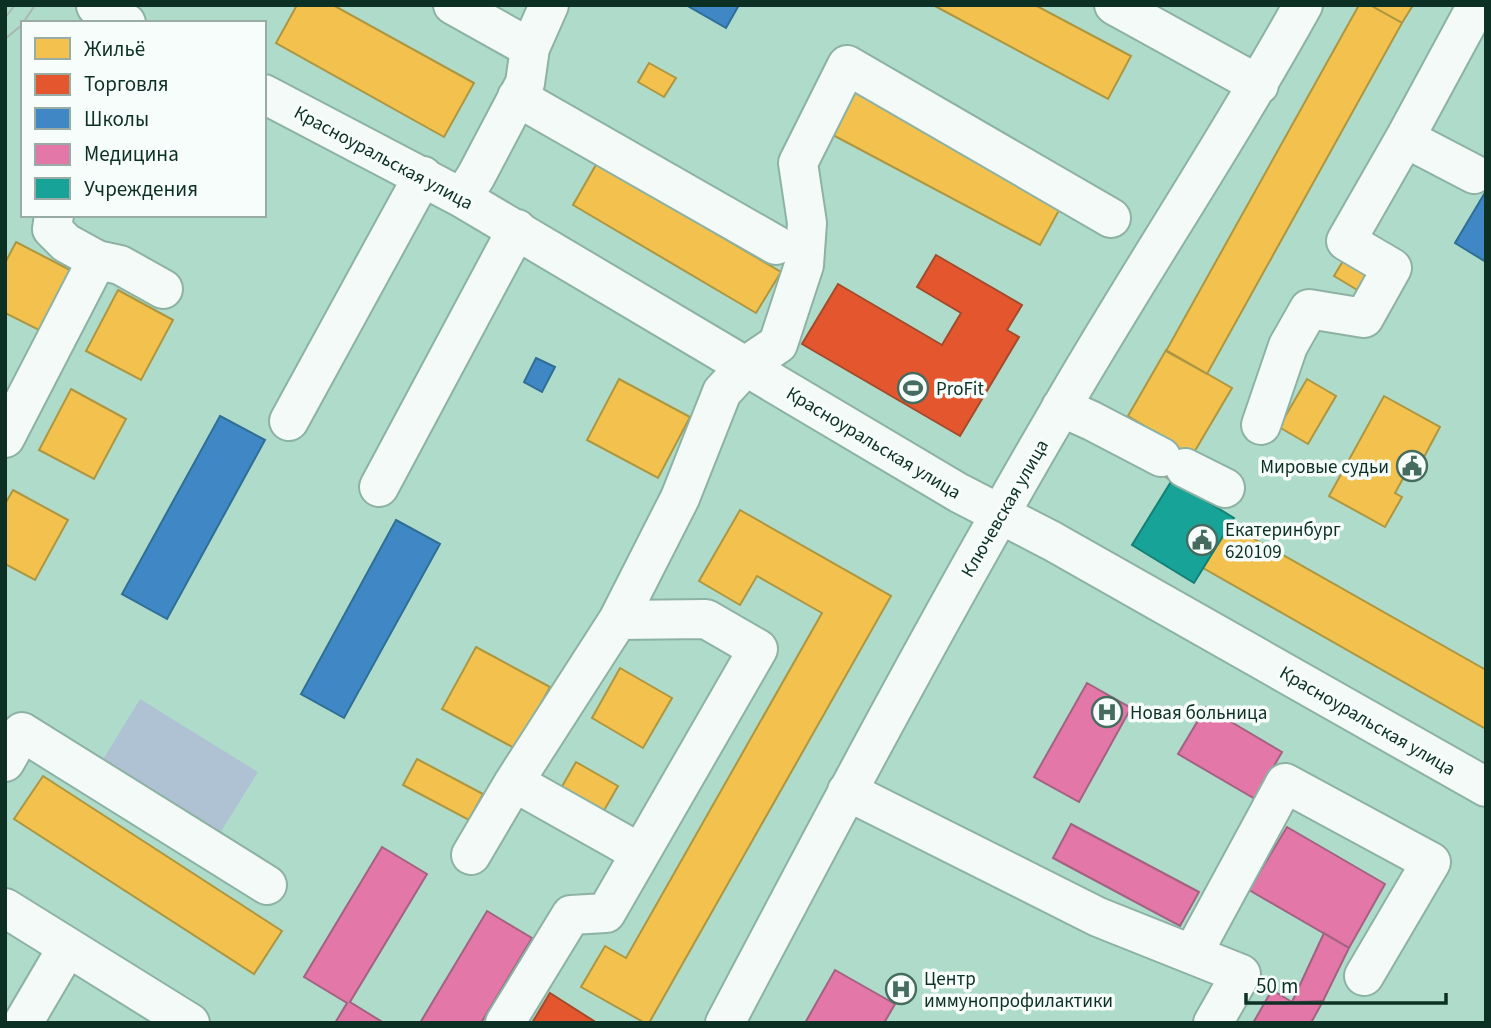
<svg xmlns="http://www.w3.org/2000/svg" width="1491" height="1028" font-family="'Source Sans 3',sans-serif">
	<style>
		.green { fill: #afc2d4 }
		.homes { fill: #f2c14e; stroke: #ad9641; stroke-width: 2 }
		.shops { fill: #e4572e; stroke: #a34b2b; stroke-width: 2 }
		.schools { fill: #3f88c5; stroke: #306e95; stroke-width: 2 }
		.health { fill: #e377a8; stroke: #a26280; stroke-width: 2 }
		.public { fill: #17a398; stroke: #148075; stroke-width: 2 }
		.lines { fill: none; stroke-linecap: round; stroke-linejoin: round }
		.minor-casing { stroke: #8db2a4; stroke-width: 42 }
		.minor { stroke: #f3faf7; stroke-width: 38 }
		.tram { stroke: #abb6b1; stroke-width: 2 }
		.labels { text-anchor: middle; stroke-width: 7; stroke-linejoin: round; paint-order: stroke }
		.street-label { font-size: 19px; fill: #0c3024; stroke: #f6fdfa }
		.poi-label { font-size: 19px; fill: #0c3024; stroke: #f6fdfa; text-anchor: start }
	</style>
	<rect width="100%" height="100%" fill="#afdcca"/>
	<!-- green -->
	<path class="green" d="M140,699L258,772L217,838L99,766Z"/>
	<!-- homes -->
	<path class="homes" d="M297,5H333L474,83L444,137L276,43Z
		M933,5H1035L1131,56L1108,99Z
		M1359,5H1370L1402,23L1207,374L1166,351Z
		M1370,5H1413L1402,23Z
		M649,63L676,78L664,97L638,82Z
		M854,92L1063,203L1040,245L831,134Z
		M597,163L781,272L756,313L573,205Z
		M16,242L72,271L41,331L5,313V263Z
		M1349,251L1379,269L1364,294L1334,276Z
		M118,290L173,320L141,380L86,351Z
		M1166,350L1232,388L1176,483L1153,470L1170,441L1128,416Z
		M619,379L690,417L658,478L587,440Z
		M1307,379L1336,396L1308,444L1279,427Z
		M71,389L126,419L94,479L39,450Z
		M1384,396L1440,427L1424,457L1417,453L1395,493L1402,497L1385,527L1329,496Z
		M13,490L68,520L35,580L5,564V504Z
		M740,510L891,596L649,1023H645L581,987L605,946L626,958L822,613L757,576L740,605L699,581Z
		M1230,525L1486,670V729L1203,568Z
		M476,647L550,687L516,749L442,709Z
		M620,668L672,698L643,748L592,718Z
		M417,759L483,794L469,820L403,785Z
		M576,762L618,786L602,814L560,790Z
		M43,776L282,931L254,974L14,819Z"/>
	<!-- shops -->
	<path class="shops" d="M936,255L1022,305L1007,330L1019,337L960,436L802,344L838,284L942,345L961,313L917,287Z
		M550,993L597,1023H532Z"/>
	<!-- schools -->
	<path class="schools" d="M686,5H739L726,28Z
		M1486,191V262L1455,243Z
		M536,358L555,367L542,392L524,382Z
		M220,416L265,440L167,619L122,594Z
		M396,520L440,544L344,718L301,694Z"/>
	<!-- health -->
	<path class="health" d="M1087,683L1131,708L1079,802L1034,777Z
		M1206,707L1282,752L1255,799L1178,754Z
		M1071,824L1199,892L1180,926L1053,858Z
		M1287,827L1385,884L1349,948L1249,890Z
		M382,847L427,874L350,1002L384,1023H335L347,1003L304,977Z
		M487,911L532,938L481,1023H420Z
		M1324,933L1349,948L1323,1001L1292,1002Z
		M835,970L895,1004L884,1023H805Z
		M1272,990L1292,1002L1323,1001L1311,1023H1253Z"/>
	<!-- public -->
	<path class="public" d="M1172,480L1234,518L1194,583L1132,545Z"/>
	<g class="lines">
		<!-- minor casing -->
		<g class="minor-casing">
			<path id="minor" d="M453,5L530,48
				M1114,5L1259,85
				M96,6L126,23
				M264,94L462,198L959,493L1052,541L1486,787
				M517,97L776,245
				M1405,138L1474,174
				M462,198L476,176L525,83L530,48L549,5
				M54,215L52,229L66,243L97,260L120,265L163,289
				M1061,407L1092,421L1161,457
				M289,421L423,176
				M1261,425L1288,346L1309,309L1364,318L1392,268L1346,241L1405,138L1477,5
				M5,438L97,260
				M1185,468L1225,488
				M379,487L517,229
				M5,762L22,732L267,885
				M514,782L640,853
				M847,791L1098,917L1241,974L1213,1023
				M471,855L514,782L618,620L680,498L722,392L747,365L778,344L804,265L807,223L798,163L847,65L1111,218
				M5,908L190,1023
				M1193,953L1285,783L1431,862L1364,976
				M23,1023L67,948
				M505,1023L571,915L606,913L758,649L706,619L618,620
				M725,1023C834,816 943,610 1061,408C1139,273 1227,142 1303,5"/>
		</g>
		<!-- minor -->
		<use href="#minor" class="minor"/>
		<!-- tram -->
		<path class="tram" d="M5,18L15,5
			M23,23L35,5
			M5,39L23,24"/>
	</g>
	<!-- icons -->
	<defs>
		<g id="stadium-ring" transform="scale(1.575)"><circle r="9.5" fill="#f6fdfa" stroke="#456c5e" stroke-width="1.5"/><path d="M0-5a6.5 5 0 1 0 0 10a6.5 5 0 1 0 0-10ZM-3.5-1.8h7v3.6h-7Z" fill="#456c5e"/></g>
		<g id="civic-ring" transform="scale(1.575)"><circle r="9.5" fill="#f6fdfa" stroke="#456c5e" stroke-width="1.5"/><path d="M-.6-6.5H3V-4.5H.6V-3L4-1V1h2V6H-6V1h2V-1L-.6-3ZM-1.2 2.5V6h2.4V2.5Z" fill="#456c5e"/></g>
		<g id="hospital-ring" transform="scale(1.575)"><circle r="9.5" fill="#f6fdfa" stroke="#456c5e" stroke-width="1.5"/><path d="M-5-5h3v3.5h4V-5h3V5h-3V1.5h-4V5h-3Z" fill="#456c5e"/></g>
	</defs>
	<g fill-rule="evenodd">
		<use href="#stadium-ring" x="913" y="388"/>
		<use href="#civic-ring" x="1412" y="466"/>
		<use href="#civic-ring" x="1202" y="540"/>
		<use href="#hospital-ring" x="1107" y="712"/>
		<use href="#hospital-ring" x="901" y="989"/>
	</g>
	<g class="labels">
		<!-- street labels -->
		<g class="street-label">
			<text transform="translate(384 157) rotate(28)" y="7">Красноуральская улица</text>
			<text transform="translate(874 442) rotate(31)" y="7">Красноуральская улица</text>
			<text transform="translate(1004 508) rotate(-60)" y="7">Ключевская улица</text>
			<text transform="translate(1368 720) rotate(30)" y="7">Красноуральская улица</text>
		</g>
		<!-- poi labels -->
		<g class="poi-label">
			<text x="936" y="395">ProFit</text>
			<text x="1389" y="473" text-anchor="end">Мировые судьи</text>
			<text x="1225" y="536">Екатеринбург<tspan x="1225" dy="22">620109</tspan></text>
			<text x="1130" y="719">Новая больница</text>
			<text x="924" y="985">Центр<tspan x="924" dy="22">иммунопрофилактики</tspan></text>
		</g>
	</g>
	<!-- border -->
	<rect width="1491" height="1028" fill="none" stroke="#0c3024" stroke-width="14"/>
	<!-- legend -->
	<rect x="21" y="21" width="245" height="196" fill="#f6fdfa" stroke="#98aba4" stroke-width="2"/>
	<rect x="35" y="38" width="35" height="21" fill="#f2c14e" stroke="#98aba4" stroke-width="2"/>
	<text x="84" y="56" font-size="21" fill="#0c3024">Жильё</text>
	<rect x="35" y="74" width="35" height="21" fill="#e4572e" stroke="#98aba4" stroke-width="2"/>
	<text x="84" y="91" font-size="21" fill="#0c3024">Торговля</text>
	<rect x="35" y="108" width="35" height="21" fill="#3f88c5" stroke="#98aba4" stroke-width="2"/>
	<text x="84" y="126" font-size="21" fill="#0c3024">Школы</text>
	<rect x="35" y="144" width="35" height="21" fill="#e377a8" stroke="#98aba4" stroke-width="2"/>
	<text x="84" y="161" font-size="21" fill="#0c3024">Медицина</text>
	<rect x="35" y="178" width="35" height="21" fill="#17a398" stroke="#98aba4" stroke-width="2"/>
	<text x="84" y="196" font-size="21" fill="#0c3024">Учреждения</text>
	<!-- scale -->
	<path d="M1246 993v10h200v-10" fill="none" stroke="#0c3024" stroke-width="3.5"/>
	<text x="1256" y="993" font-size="21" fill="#0c3024" stroke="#f6fdfa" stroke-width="5" paint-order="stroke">50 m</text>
</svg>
